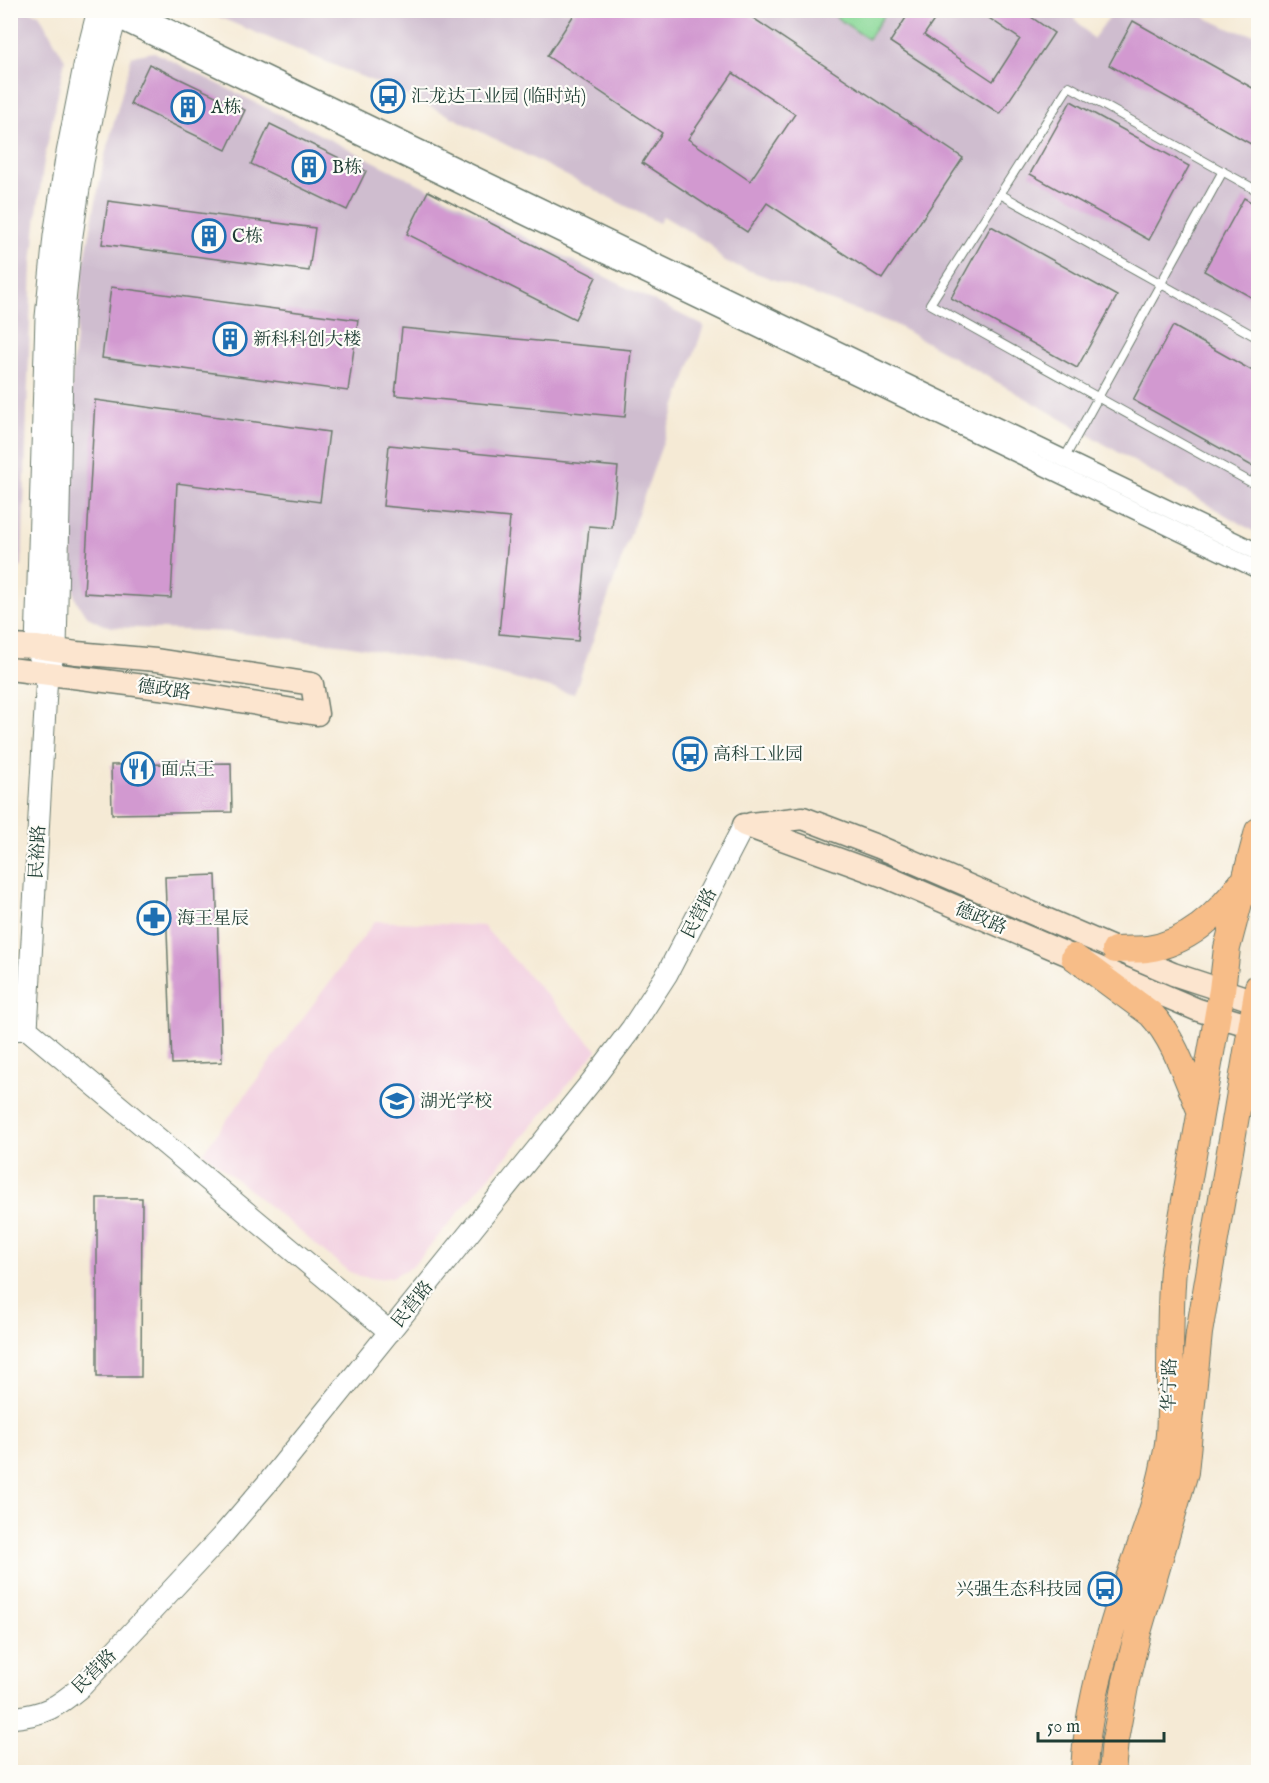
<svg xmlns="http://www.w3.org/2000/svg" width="1269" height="1783" font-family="'IM FELL English','Noto Serif SC',serif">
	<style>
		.built { fill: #f2cfe0 }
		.industrial { fill: #cfbdcf }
		.green { fill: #89d897; stroke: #548a66; stroke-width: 1.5 }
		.building { fill: #d299d0; fill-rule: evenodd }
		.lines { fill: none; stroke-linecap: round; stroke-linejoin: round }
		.service-casing { stroke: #6a7a6c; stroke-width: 10 }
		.minor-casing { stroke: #6a7a6c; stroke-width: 19 }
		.tertiary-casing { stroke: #6a7a6c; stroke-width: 23 }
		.secondary-casing { stroke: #6a7a6c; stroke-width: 25 }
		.primary-casing { stroke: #6a7a6c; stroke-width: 28 }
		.service { stroke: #fff; stroke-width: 8 }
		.minor { stroke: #fff; stroke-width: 16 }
		.tertiary { stroke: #fff; stroke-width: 21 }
		.secondary { stroke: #fce5cf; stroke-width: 22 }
		.primary { stroke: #f7bd88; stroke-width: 26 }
		.labels { text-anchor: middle; stroke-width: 4.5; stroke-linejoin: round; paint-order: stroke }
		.poi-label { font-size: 18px; fill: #1f3d34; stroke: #fdfcf7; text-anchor: start }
		.street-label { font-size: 18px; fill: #1f3d34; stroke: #fdfcf7 }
	</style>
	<rect width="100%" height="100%" fill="#fdfcf7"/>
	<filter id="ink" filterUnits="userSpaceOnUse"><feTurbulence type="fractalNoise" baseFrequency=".0167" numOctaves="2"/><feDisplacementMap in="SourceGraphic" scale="12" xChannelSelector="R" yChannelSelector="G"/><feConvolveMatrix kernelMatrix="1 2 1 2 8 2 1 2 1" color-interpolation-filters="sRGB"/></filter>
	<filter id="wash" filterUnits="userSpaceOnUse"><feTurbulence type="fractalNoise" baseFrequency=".008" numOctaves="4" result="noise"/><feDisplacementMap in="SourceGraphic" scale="24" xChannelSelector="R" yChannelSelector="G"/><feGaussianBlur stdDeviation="1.35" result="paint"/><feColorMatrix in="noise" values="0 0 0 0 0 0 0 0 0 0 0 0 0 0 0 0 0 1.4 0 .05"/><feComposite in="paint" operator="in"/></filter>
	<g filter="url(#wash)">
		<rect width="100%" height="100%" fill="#f5ead5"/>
		<!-- built -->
		<path class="built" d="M375,921L483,926L597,1050L413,1266L392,1277L377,1279L359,1276L348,1271L203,1152Z"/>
		<!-- industrial -->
		<path class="industrial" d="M25,10L39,14L65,60L44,161L37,213L32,264L22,566L11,575L10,11Z
			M1067,10L1093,39L1114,11L1189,10L1232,30L1258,35V534L1029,400L894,324L723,261L710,244L663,216L659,223L446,114L394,90L204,11Z
			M154,52L704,326L574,694L461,665L346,645L230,632L113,627L101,624L90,618L81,609L75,597L73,584L69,477L72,371L84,264L104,159L132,56Z"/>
		<!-- green -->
		<path class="green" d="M840,11V10L887,11L868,39L836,17Z"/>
		<g id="blocks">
			<!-- building -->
			<path class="building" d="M577,10H741L963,158L882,279L767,203L747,232L642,163L662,133L547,56ZM733,73L795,114L750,181L688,139Z
				M911,10H941L924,35L993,81L1020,39L977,10H1021L1054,33L1000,114L890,42Z
				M1133,21L1258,91V148L1109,65Z
				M149,64L245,110L226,150L130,104Z
				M1071,101L1189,166L1149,240L1030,174Z
				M270,124L366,171L347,210L251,164Z
				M428,191L596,277L575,319L407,234Z
				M1244,198L1258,206V301L1204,271Z
				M108,201L315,228L309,271L102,244Z
				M991,226L1117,296L1077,368L951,298Z
				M111,287L358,320L348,391L102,358Z
				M1173,326L1258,374V454L1252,466L1133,400Z
				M402,328L631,350L625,417L395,395Z
				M95,400L329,432L320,502L177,483L171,598L84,593Z
				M389,445L618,467L612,528L589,526L578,641L499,634L510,518L383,506Z
				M231,763L232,812L112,814L111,765Z
				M216,875L222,1062L172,1064L165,877Z
				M97,1198H142L141,1377H97Z"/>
		</g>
	</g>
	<g filter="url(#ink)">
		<use href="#blocks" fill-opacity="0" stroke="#6a7a6c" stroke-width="1.5"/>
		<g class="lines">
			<!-- service casing -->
			<g class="service-casing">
				<path id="service" d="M1258,191L1069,86L930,304L1252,483L1258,473
					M1000,194L1258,338
					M1064,459L1223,171"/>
			</g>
			<!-- minor casing -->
			<g class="minor-casing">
				<path id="minor" d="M132,10L1258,552
					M105,14L1258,570"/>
			</g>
			<!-- tertiary casing -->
			<g class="tertiary-casing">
				<path id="tertiary" d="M42,662L36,647L46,317L54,236L66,158L85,61L98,10
					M27,1029L47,674L56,649L63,322L71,242L83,162L103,65L118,10
					M10,1030L27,1029L390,1332
					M10,1718C45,1715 57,1707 82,1686L221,1537L270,1480L591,1082L632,1028L667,974L744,825"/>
			</g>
			<!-- secondary casing -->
			<g class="secondary-casing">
				<path id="secondary" d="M10,646L36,647L77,653L156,660L312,684L317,714L168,689L10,669
					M751,824L803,818L879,847L1173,974L1258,1002
					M744,825L884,876L1198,1010L1258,1028"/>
			</g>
			<!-- primary casing -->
			<g class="primary-casing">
				<path id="primary" d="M1115,950C1126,949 1137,950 1147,949C1188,943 1216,916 1240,885
					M1074,957L1151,1014C1174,1038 1187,1079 1200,1110
					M1084,1772C1086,1718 1101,1664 1117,1612C1134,1562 1155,1512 1165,1460C1171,1435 1170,1408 1170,1383C1170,1345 1170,1307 1173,1269L1222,990L1227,948L1258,831
					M1112,1772L1115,1740L1126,1681L1138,1632L1185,1472L1199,1333L1258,987"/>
			</g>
			<!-- service -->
			<use href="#service" class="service"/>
			<!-- minor -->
			<use href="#minor" class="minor"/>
			<!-- tertiary -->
			<use href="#tertiary" class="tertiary"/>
			<!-- secondary -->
			<use href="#secondary" class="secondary"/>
			<!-- primary -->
			<use href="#primary" class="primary"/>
		</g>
	</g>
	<!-- icons -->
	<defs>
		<g id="bus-ring" transform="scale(1.725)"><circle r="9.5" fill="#fdfcf7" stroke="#1f6fb2" stroke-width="1.5"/><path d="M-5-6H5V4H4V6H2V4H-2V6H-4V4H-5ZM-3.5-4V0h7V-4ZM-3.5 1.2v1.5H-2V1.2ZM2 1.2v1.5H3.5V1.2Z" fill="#1f6fb2"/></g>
		<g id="building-ring" transform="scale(1.725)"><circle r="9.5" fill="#fdfcf7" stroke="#1f6fb2" stroke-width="1.5"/><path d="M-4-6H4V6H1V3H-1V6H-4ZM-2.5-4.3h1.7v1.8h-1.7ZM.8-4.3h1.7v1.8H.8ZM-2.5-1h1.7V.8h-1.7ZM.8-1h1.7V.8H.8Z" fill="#1f6fb2"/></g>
		<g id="restaurant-ring" transform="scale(1.725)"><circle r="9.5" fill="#fdfcf7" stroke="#1f6fb2" stroke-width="1.5"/><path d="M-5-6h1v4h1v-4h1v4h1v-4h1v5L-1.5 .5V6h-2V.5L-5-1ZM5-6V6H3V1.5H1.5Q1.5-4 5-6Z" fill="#1f6fb2"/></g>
		<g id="pharmacy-ring" transform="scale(1.725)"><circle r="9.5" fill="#fdfcf7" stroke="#1f6fb2" stroke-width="1.5"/><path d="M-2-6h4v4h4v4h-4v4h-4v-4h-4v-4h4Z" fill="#1f6fb2"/></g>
		<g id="school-ring" transform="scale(1.725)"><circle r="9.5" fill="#fdfcf7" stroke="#1f6fb2" stroke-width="1.5"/><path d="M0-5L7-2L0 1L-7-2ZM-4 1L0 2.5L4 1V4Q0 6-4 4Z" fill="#1f6fb2"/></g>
	</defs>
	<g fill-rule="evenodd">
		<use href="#bus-ring" x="388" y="96"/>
		<use href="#building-ring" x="188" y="107"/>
		<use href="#building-ring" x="309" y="167"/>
		<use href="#building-ring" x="209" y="236"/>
		<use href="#building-ring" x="230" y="339"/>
		<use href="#bus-ring" x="690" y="754"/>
		<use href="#restaurant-ring" x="138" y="769"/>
		<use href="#pharmacy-ring" x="154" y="918"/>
		<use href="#school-ring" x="397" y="1101"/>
		<use href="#bus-ring" x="1105" y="1589"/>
	</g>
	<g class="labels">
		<!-- poi labels -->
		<g class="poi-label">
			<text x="411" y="102">汇龙达工业园 (临时站)</text>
			<text x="211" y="113">A栋</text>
			<text x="332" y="173">B栋</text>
			<text x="232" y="242">C栋</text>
			<text x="253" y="345">新科科创大楼</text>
			<text x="713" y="760">高科工业园</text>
			<text x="161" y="775">面点王</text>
			<text x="177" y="924">海王星辰</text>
			<text x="420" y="1107">湖光学校</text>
			<text x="1082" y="1595" text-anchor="end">兴强生态科技园</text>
		</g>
		<!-- street labels -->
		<g class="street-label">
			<text transform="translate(164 689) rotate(8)" y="6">德政路</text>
			<text transform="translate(37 852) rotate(-87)" y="6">民裕路</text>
			<text transform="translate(699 913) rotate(-63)" y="6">民营路</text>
			<text transform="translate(981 918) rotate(23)" y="6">德政路</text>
			<text transform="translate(412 1304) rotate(-51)" y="6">民营路</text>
			<text transform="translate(1169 1385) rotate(-89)" y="6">华宁路</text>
			<text transform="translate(94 1671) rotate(-45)" y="6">民营路</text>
		</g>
	</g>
	<!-- margin -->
	<rect width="1269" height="1783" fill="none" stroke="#fdfcf7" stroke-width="36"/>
	<!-- scale -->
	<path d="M1038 1732v9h126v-9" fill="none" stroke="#1f3d34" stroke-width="3"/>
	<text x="1047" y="1732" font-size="18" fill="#1f3d34" stroke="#fdfcf7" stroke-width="4.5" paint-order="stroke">50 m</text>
</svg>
